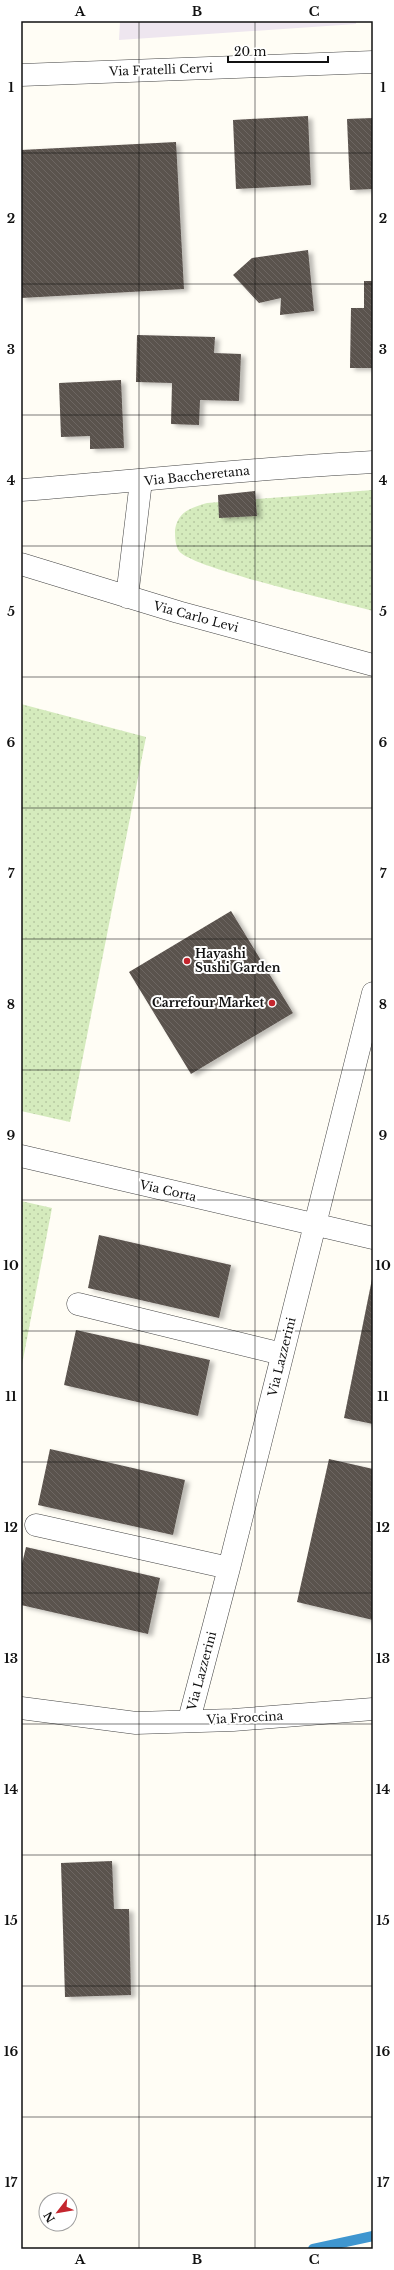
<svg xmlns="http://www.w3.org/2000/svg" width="394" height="2270" font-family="'Libre Baskerville',serif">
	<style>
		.industrial { fill: #eee6ef }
		.park { fill: url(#park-dots) }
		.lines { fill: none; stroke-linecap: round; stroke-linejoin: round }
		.stream { stroke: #3f96cf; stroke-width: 10 }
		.building { fill: url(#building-back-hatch); filter: url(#shadow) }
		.minor-casing { stroke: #444; stroke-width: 23 }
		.tertiary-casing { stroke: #444; stroke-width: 23 }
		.minor { stroke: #fff; stroke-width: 22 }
		.tertiary { stroke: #fff; stroke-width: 22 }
		.grid { fill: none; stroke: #111; stroke-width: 1; stroke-opacity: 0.55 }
		.poi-dot { fill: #c4262e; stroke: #fff; stroke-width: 1.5 }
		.labels { text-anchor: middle; stroke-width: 4; stroke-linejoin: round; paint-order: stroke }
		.street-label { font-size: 12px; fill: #111; stroke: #fff }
		.poi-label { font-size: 12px; font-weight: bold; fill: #111; stroke: #fff; text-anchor: start }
		.neatline { fill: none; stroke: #111; stroke-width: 1.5 }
		.grid-label { font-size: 13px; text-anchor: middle; font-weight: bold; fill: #111 }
	</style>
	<defs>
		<pattern id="park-dots" width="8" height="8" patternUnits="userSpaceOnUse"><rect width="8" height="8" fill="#d5ebbd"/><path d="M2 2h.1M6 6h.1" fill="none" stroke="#b6c8a1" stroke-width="1.8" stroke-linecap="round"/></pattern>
		<pattern id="building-back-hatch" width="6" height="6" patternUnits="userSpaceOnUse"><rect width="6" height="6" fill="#5a524d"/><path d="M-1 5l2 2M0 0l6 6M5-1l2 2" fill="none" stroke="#6d6662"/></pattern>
		<filter id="shadow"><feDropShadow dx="4.5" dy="2.5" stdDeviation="2" flood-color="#0004"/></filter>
	</defs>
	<rect width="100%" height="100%" fill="#fffdf5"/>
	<!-- industrial -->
	<path class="industrial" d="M120,21H356V24L119,40Z"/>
	<!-- park -->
	<path class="park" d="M373,490V611C343,603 191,568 179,551C175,546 175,535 175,530C178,511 191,508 207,503Z
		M21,704L146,737L70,1122L21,1111Z
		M21,1201L52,1208L21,1370Z"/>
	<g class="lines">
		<!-- stream -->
		<path class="stream" d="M313,2249L373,2236"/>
	</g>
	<!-- building -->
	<path class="building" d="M308,116L311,185L236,189L233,120Z
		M373,118V189L350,190L347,119Z
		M176,142L184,289L21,298V150Z
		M308,250L314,311L280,315L281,298L259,303L233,275L252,258Z
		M364,281H373V368H350L351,308H364Z
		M137,335L215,337L214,353L241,354L239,401L200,400L199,425L171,424L172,383L136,382Z
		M121,380L124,448L90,449V436L61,437L59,383Z
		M255,491L257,516L219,518L218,495Z
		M231,911L293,1013L191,1074L129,972Z
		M99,1235L231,1265L219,1318L88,1288Z
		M372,1279L373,1280V1424L344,1418Z
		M76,1330L210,1360L198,1416L64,1385Z
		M50,1449L185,1480L173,1535L38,1505Z
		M329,1459L373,1469V1620L297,1602Z
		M26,1547L160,1578L148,1634L21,1605V1568Z
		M112,1861L114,1909H129L131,1995L65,1997L61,1863Z"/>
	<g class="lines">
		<!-- minor casing -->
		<g class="minor-casing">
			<path id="minor" d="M21,75L373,62
				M21,564L178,612L373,665
				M127,597L141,481
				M21,1156L373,1238
				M78,1304L282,1354
				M36,1525L229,1568
				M21,1708L136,1723L233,1720L373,1709
				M189,1720L229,1568L373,993"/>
		</g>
		<!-- tertiary casing -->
		<g class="tertiary-casing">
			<path id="tertiary" d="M21,490C138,481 255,468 373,462"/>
		</g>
		<!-- minor -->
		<use href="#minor" class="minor"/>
		<!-- tertiary -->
		<use href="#tertiary" class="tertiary"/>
	</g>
	<!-- grid -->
	<path class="grid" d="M139,21V2249M255,21V2249M21,153H373M21,284H373M21,415H373M21,546H373M21,677H373M21,808H373M21,939H373M21,1070H373M21,1200H373M21,1331H373M21,1462H373M21,1593H373M21,1724H373M21,1855H373M21,1986H373M21,2117H373"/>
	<!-- markers -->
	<g class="poi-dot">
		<circle cx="187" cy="961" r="4"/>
		<circle cx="272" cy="1003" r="4"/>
	</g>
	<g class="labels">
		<!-- street labels -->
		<g class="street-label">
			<text transform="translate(161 70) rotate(-2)" y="4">Via Fratelli Cervi</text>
			<text transform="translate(197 476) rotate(-6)" y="4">Via Baccheretana</text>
			<text transform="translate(196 617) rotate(15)" y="4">Via Carlo Levi</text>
			<text transform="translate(168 1191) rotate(13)" y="4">Via Corta</text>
			<text transform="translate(282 1357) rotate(-76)" y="4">Via Lazzerini</text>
			<text transform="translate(202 1671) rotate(-75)" y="4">Via Lazzerini</text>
			<text transform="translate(245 1718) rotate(-3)" y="4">Via Froccina</text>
		</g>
		<!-- poi labels -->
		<g class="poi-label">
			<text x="195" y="958">Hayashi<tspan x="195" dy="14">Sushi Garden</tspan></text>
			<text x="264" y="1007" text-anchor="end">Carrefour Market</text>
		</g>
	</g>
	<!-- border -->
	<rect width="394" height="2270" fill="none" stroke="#ffffff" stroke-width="44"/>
	<!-- north arrow -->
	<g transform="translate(58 2212) rotate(239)"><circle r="19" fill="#ffffff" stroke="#a0a0a0"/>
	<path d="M0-3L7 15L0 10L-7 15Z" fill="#c4262e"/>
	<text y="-6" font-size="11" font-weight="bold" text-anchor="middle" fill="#111111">N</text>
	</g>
	<!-- scale -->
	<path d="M228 56v6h100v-6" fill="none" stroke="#111111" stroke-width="2"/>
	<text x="234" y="56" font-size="12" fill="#111111" stroke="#ffffff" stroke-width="3" paint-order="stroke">20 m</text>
	<rect x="22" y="22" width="350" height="2226" class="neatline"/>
	<g class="grid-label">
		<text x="80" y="16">A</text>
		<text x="197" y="16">B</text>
		<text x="314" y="16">C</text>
		<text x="11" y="92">1</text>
		<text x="383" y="92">1</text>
		<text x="11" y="223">2</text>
		<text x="383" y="223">2</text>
		<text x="11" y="354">3</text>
		<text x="383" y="354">3</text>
		<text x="11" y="485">4</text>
		<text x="383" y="485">4</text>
		<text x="11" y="616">5</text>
		<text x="383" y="616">5</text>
		<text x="11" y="747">6</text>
		<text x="383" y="747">6</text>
		<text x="11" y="878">7</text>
		<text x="383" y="878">7</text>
		<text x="11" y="1009">8</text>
		<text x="383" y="1009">8</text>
		<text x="11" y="1140">9</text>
		<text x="383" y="1140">9</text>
		<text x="11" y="1270">10</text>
		<text x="383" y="1270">10</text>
		<text x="11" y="1401">11</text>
		<text x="383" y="1401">11</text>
		<text x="11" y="1532">12</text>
		<text x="383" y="1532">12</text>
		<text x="11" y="1663">13</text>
		<text x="383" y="1663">13</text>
		<text x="11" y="1794">14</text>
		<text x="383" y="1794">14</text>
		<text x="11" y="1925">15</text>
		<text x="383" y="1925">15</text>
		<text x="11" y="2056">16</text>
		<text x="383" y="2056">16</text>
		<text x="11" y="2187">17</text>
		<text x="383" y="2187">17</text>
		<text x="80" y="2264">A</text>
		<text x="197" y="2264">B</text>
		<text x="314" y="2264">C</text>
	</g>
</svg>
